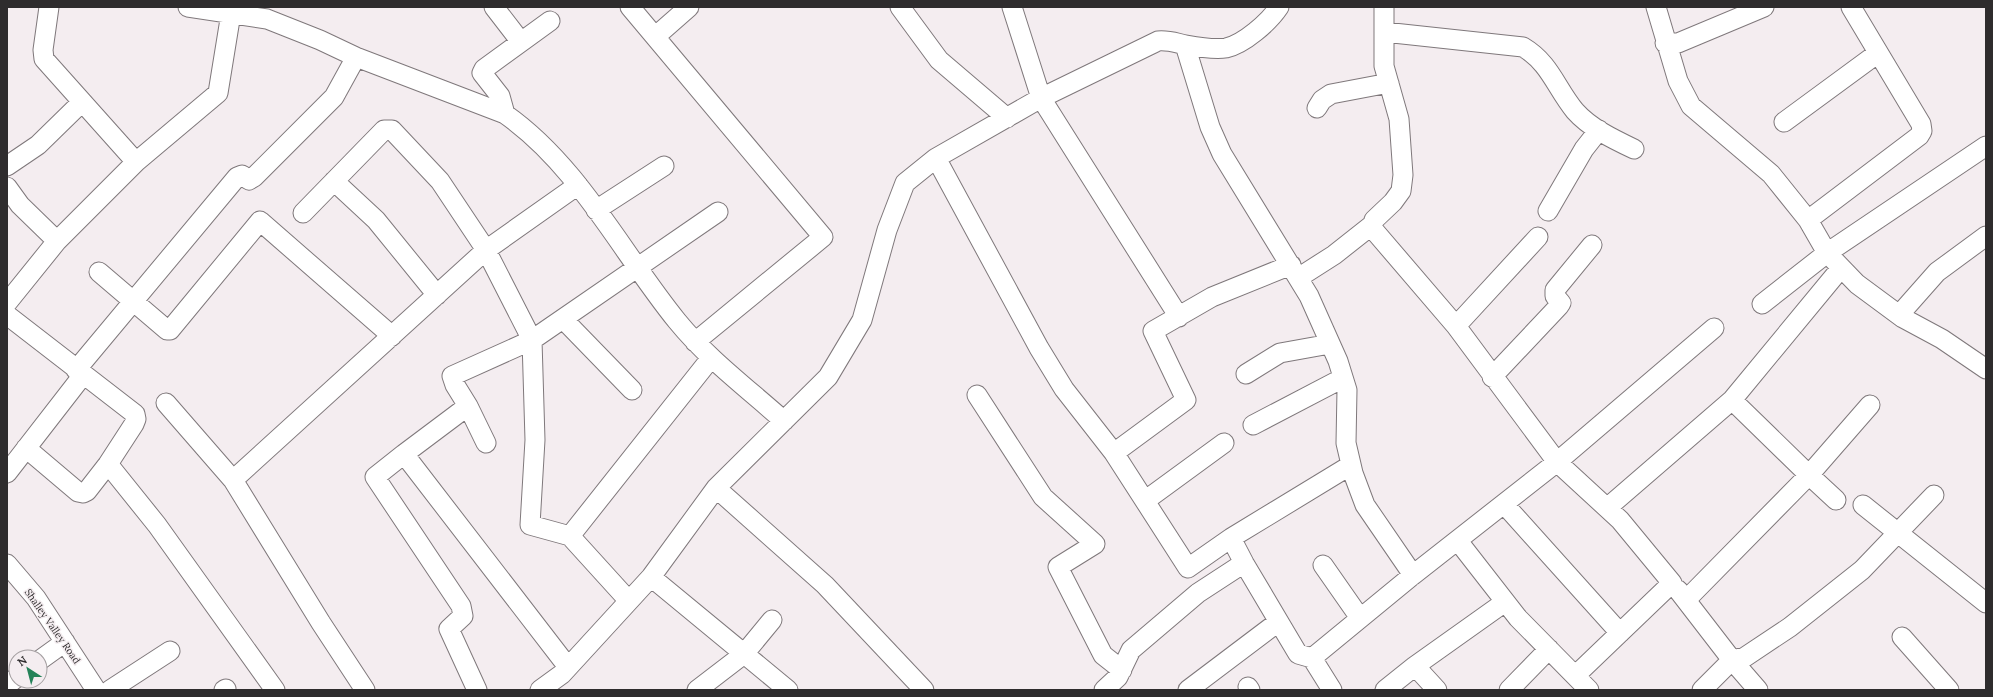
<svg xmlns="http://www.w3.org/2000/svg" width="1993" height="697" font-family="Lora,serif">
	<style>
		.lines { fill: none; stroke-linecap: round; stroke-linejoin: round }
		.street-casing { stroke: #7f787b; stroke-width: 21 }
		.street { stroke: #fff; stroke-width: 19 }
		.labels { text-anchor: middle; stroke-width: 3; stroke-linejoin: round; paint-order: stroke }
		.street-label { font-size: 10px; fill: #2e2c2d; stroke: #f4edf0 }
	</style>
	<rect width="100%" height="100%" fill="#f4edf0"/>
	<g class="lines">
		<!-- street casing -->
		<g class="street-casing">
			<path id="street" d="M49,7L43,50L44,59L136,162
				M188,7L267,19L320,40L356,57L505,114C579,166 621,252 677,321C708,359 747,388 784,421
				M494,7L521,42
				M630,7L823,237L695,342
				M900,7L939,60L1007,118
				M1012,7L1041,98L1179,317
				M1384,7V66L1399,119L1403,175L1401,191L1393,202L1374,220L1372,228L1456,326L1557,462L1620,520L1672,583L1576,675
				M1656,7L1678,81L1691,106L1771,174L1808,220L1827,253L1857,284L1903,318L1942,339L1986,369
				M1384,32L1523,47C1550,63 1556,88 1575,111C1590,128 1613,139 1634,149
				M656,36L689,7
				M1665,43H1678L1764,7
				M1185,45L1210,127L1222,154L1309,296L1338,361L1347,390L1346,443L1353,473L1365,505L1413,575
				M1317,108L1322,100L1331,94L1389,83
				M505,114L500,96L482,73L484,69L550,21
				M1784,122L1878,53
				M936,158L1039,348L1064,389L1114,453L1186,400L1153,331L1212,297L1291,265
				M7,166L38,145L82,102
				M334,181L376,220L437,295
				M7,187L20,205L57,241
				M596,210L664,166
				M1548,211L1584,149L1599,130
				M303,213L384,130H392L440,181L486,250L532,340L535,440L530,525L570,536L711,358
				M1808,220L1919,136L1922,131L1921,124L1851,7
				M99,272L167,330H170L260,221L392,336
				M1298,278L1334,255L1372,225
				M7,303L57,241L136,162L218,93L232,7
				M1762,304L1827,253L1986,146
				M7,315L135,414L136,419L134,424L108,464L157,525L275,690
				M1899,315L1937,272L1986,236
				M563,319L632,390
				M1456,326L1538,237
				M76,370L237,177L242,175L249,180L254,177L334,97L356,57
				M1246,374L1280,353L1330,344
				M1492,377L1559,306L1561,303L1555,296V290L1592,245
				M977,395L1043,497L1095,544L1058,567L1103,655L1122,670
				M1732,400L1841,268
				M166,403L233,480L321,623L365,690
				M468,406L404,454L568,667
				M1253,425L1343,378
				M486,443L468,406L455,385L452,376L532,340L718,212
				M26,448L78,492L83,493L87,491L108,464
				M1114,453L1188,568L1231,538
				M404,454L375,477L461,606L463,616L449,629L477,690
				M7,473L83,375
				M233,480L486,250L578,185
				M716,488L825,585L924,690
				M1146,500L1224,443
				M1504,504L1620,633
				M1863,505L1986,603
				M1607,508L1732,400L1809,475L1870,405
				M570,536L629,601
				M1458,541L1518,618L1589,690
				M1244,563L1298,654L1312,658L1332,690
				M7,564L36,598L96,690
				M1323,565L1360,618
				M651,577L788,690
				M1678,590L1732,660L1702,690
				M1686,600L1809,475L1836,500
				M1902,637L1949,690
				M1312,658L1413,575L1557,462L1714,328
				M40,660L65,642
				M1415,666L1437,690
				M7,685L16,678
				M1248,687L1250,690
				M110,690L170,651
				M224,690L226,689
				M540,690L562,674L651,577L716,488L828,377L862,320L887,230L905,183L936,158L1041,98L1158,41C1169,40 1176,43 1186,45C1197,47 1214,50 1226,48C1244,44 1269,22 1279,7
				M697,690L744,654L772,620
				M1104,690L1118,677L1131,650L1198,593L1244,563L1231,538L1351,465
				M1188,690L1278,622
				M1385,690L1415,666L1505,602
				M1509,690L1549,649
				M1758,690L1732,660L1745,657L1790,627L1862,570L1934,495"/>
		</g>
		<!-- street -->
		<use href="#street" class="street"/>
	</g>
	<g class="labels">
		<!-- street labels -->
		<g class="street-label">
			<text transform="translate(53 626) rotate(55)" y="4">Shalley Valley Road</text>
		</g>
	</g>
	<!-- border -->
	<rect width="1993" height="697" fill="none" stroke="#2e2c2d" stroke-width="16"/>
	<!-- north arrow -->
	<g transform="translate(28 669) rotate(324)"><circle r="19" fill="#f4edf0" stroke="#a5a0a2"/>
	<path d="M0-3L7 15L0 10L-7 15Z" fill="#248258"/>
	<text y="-6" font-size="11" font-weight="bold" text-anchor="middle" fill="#2e2c2d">N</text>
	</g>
</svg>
